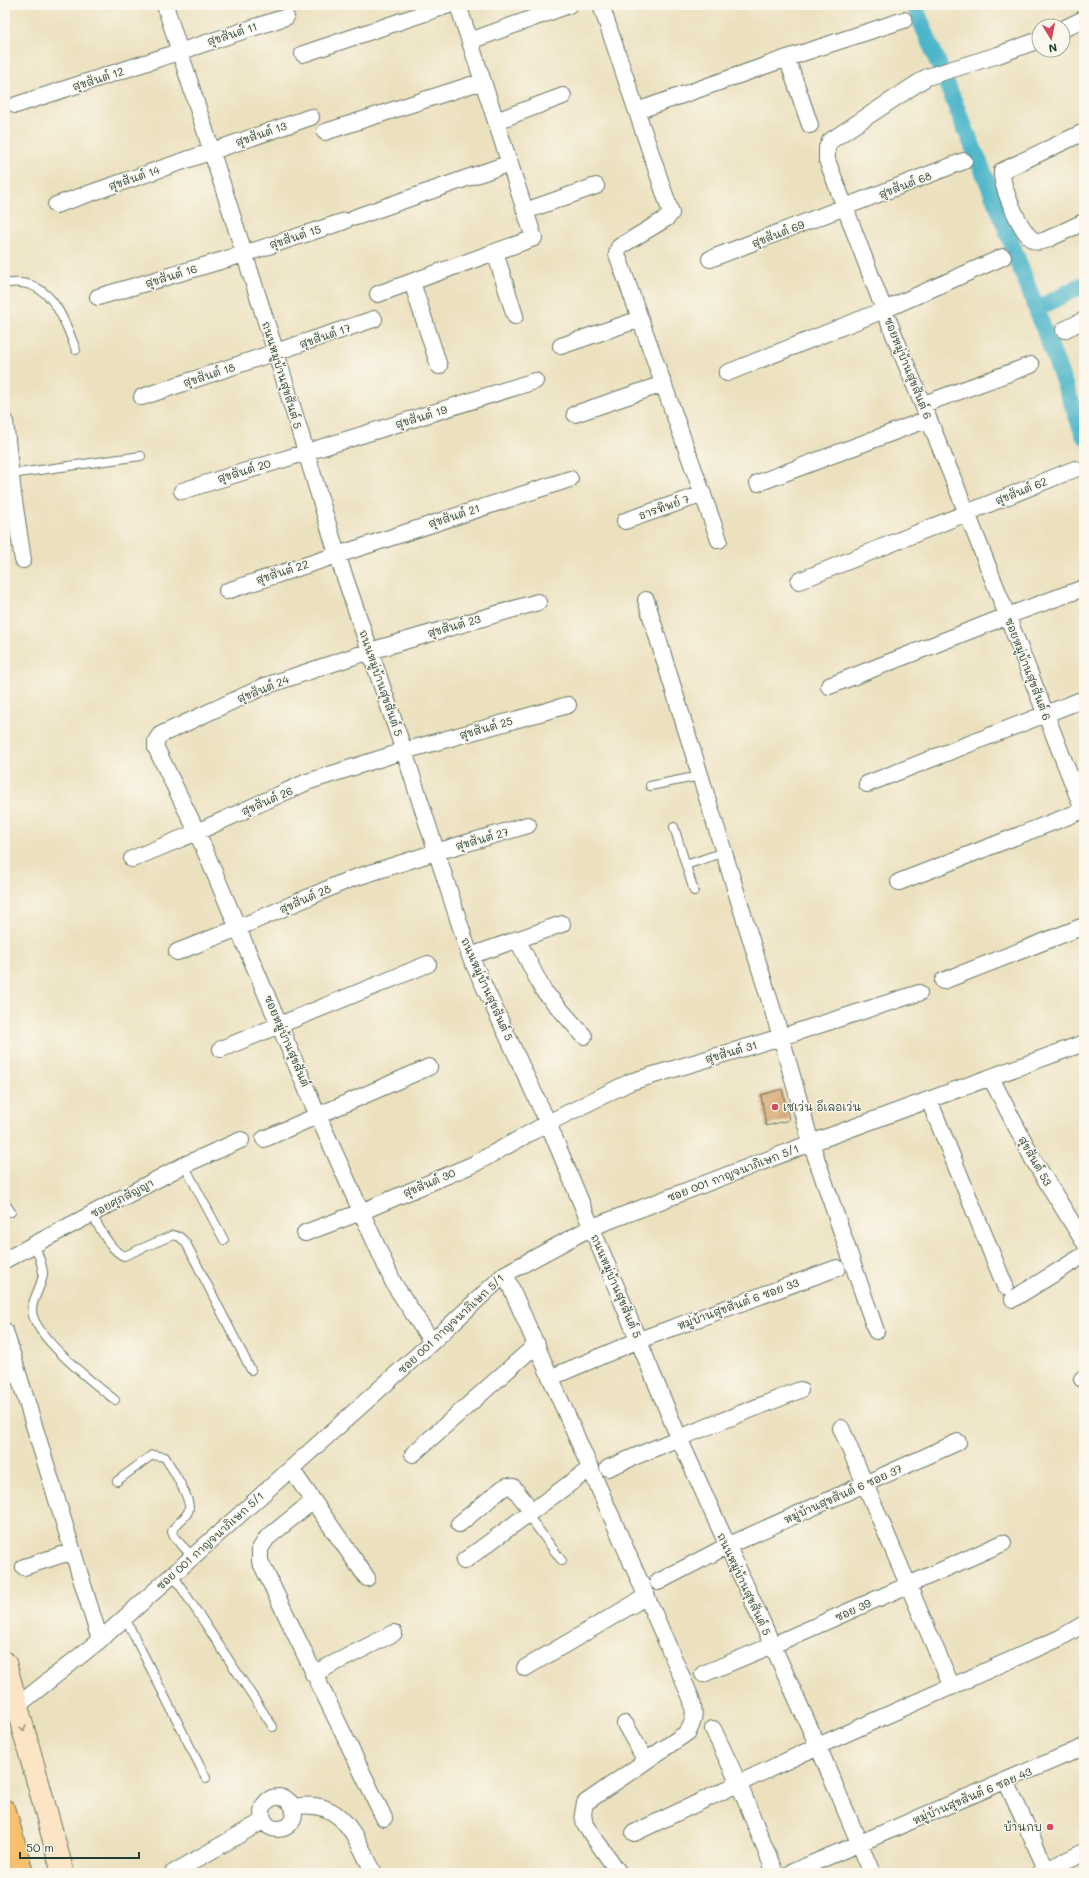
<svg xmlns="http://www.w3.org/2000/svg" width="1089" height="1878" font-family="Mali,'Playpen Sans Thai',sans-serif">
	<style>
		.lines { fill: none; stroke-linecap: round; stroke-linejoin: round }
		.canal { stroke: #4bb5c9; stroke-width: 17 }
		.building { fill: #d19c62 }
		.service-casing { stroke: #677665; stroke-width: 10 }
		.minor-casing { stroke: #677665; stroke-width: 18 }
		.secondary-casing { stroke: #677665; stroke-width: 24 }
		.trunk-casing { stroke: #677665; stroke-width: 24 }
		.service { stroke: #fff; stroke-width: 8 }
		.minor { stroke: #fff; stroke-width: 16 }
		.secondary { stroke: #fce5c4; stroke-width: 22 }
		.trunk { stroke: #f8bf6c; stroke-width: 22 }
		.oneway { stroke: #8e917c }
		.poi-dot { fill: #d1495b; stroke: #fbf7ec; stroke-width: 1.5 }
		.labels { text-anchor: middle; stroke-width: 3; stroke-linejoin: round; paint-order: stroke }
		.street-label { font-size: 11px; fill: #1f3d34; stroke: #fbf7ec }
		.poi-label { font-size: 11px; fill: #1f3d34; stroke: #fbf7ec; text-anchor: start }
	</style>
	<rect width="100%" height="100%" fill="#fbf7ec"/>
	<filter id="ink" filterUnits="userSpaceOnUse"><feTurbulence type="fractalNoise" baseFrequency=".025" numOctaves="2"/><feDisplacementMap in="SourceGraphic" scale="8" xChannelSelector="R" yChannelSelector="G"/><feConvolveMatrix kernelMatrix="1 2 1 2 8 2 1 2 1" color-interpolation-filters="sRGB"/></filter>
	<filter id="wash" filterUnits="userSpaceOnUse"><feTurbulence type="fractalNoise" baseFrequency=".012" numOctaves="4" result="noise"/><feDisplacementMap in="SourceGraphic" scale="16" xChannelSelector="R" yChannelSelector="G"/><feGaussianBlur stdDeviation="0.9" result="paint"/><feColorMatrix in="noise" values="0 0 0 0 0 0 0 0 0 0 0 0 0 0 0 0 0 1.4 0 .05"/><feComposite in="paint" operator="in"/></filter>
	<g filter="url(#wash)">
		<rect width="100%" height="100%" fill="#ece1bf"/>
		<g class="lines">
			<!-- canal -->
			<path class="canal" d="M914,5L999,210L1084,436
				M1037,309L1084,284"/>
		</g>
		<g id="blocks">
			<!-- building -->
			<path class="building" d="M782,1089L789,1120L766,1126L761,1095Z"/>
		</g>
	</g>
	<g filter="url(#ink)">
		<use href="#blocks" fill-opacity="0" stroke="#677665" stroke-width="1"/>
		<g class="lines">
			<!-- service casing -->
			<g class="service-casing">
				<path id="service" d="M5,284C10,283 16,282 21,283C54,286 66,324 76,350
					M11,474L141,456
					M650,786L700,776
					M674,827L694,891
					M686,865L724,852
					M184,1165L224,1240
					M5,1203L11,1212
					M91,1214C99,1226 111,1252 124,1256L173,1235L180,1237L186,1243L251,1370
					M35,1244C37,1253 43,1265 43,1274C42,1286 33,1297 32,1309C31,1335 96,1385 115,1400
					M117,1481L152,1455L165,1457C171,1468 194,1501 188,1512C184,1520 175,1523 172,1532L174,1537L193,1557
					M527,1514L562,1561
					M173,1575L273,1727
					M125,1618L206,1778"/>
			</g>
			<!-- minor casing -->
			<g class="minor-casing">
				<path id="minor" d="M165,5L276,353L337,554L404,751L470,956L548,1123L679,1438L818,1746L872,1873
					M601,5L671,213L667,218L619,247L617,254L719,540
					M1063,29L1084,19
					M1039,40L998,55L927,77L830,141L827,148V160L884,310L967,513L1084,812
					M470,41L569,5
					M303,54L449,5
					M787,58L810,125
					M16,105L286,17
					M637,111L787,58L904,20
					M496,121L563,96
					M325,132L483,81
					M1084,132L1002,171C1001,186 1020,230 1032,239C1036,243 1041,242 1046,240L1084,222
					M56,205L311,117
					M525,211L596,186
					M356,217L510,163
					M495,252L515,316
					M710,259L964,161
					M412,282L439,366
					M378,294L534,238L458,5
					M98,297L244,254L345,221
					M1064,330L1084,320
					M561,346L640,319
					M727,373L884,310L1003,257
					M142,397L374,319
					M924,404L1031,365
					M575,414L663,384
					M5,422L13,494L23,560
					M758,483L928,419
					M182,491L535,381
					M625,521L703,494
					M799,581L1075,469
					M227,591L570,479
					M646,600L781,1037L811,1143L876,1331
					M829,686L1007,616L1084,588
					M867,784L1084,699
					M132,859L197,832L307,782L404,751L568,705
					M899,882L1084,810
					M517,939L543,990L584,1036
					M177,952L238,928L348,880L436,852L528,825
					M470,956L562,924
					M943,981L1084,926
					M221,1049L428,964
					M991,1078L1034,1161L1084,1242
					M929,1100L1005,1286
					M264,1139L429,1067
					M305,1233L361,1212L474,1164L548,1123L630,1082L781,1037L919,993
					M5,1260L184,1165L241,1140
					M505,1274L691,1698C695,1712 695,1719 688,1732L585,1803L583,1814L585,1825L619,1873
					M1013,1299L1084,1255
					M5,1331L100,1640
					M432,1342L394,1284L318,1116L197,832L156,748V741L160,735L265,686L370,651L538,602
					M552,1377L639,1340L837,1268
					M1082,1379L1084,1378
					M841,1428L952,1687
					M413,1454L537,1344
					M608,1468L679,1438L800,1390
					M291,1469L367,1578
					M313,1501L267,1538L260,1549V1561L384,1818
					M459,1524L503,1488L507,1486L513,1487L532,1511
					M464,1561L591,1468
					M24,1567L73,1551
					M658,1582L727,1546L958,1442
					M525,1668L647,1596
					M313,1674L394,1633
					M703,1674L773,1645L1003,1543
					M17,1706L100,1640L432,1342L505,1274L590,1228L811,1143L1084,1043
					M625,1724L646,1761
					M713,1729L739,1784L775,1873
					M1006,1781L1048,1873
					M262 1813a16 16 0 1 1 32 0a16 16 0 1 1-32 0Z
					M293,1807C343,1797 355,1837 374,1873
					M634,1833L818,1746L1060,1638L1084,1624
					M173,1873L263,1821
					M790,1873L1084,1747
					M1040,1873L1084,1852"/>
			</g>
			<!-- secondary casing -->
			<g class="secondary-casing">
				<path id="secondary" d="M5,1663L63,1873"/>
			</g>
			<!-- trunk casing -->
			<g class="trunk-casing">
				<path id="trunk" d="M5,1811L22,1873"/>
			</g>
			<!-- service -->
			<use href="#service" class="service"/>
			<!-- minor -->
			<use href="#minor" class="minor"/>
			<!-- secondary -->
			<use href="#secondary" class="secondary"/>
			<!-- trunk -->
			<use href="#trunk" class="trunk"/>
		</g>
		<!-- one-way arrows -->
		<defs><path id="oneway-chevron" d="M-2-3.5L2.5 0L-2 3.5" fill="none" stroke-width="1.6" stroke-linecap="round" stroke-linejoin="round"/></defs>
		<use class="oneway" href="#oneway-chevron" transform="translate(23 1728) rotate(74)"/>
	</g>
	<!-- markers -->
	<g class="poi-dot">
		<circle cx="775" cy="1107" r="4"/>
		<circle cx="1050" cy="1827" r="4"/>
	</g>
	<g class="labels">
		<!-- street labels -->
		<g class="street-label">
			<text transform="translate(232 34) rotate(-18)" y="4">สุขสันต์ 11</text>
			<text transform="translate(98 79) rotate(-18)" y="4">สุขสันต์ 12</text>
			<text transform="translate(261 134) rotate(-19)" y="4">สุขสันต์ 13</text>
			<text transform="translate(134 178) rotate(-19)" y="4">สุขสันต์ 14</text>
			<text transform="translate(905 185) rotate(-21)" y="4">สุขสันต์ 68</text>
			<text transform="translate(778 234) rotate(-21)" y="4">สุขสันต์ 69</text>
			<text transform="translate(295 237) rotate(-18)" y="4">สุขสันต์ 15</text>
			<text transform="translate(171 276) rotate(-17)" y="4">สุขสันต์ 16</text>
			<text transform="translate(325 336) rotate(-19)" y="4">สุขสันต์ 17</text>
			<text transform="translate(908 368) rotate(68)" y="4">ซอยหมู่บ้านสุขสันต์ 6</text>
			<text transform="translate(209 375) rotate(-18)" y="4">สุขสันต์ 18</text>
			<text transform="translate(282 375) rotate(73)" y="4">ถนนหมู่บ้านสุขสันต์ 5</text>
			<text transform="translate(421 417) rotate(-17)" y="4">สุขสันต์ 19</text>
			<text transform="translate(244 471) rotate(-17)" y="4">สุขสันต์ 20</text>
			<text transform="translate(1021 491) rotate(-22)" y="4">สุขสันต์ 62</text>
			<text transform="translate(664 507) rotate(-19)" y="4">ธารทิพย์ 7</text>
			<text transform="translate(454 516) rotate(-18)" y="4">สุขสันต์ 21</text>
			<text transform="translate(282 572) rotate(-18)" y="4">สุขสันต์ 22</text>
			<text transform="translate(454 626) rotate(-16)" y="4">สุขสันต์ 23</text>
			<text transform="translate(1028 669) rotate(69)" y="4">ซอยหมู่บ้านสุขสันต์ 6</text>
			<text transform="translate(381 683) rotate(71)" y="4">ถนนหมู่บ้านสุขสันต์ 5</text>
			<text transform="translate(263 689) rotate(-22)" y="4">สุขสันต์ 24</text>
			<text transform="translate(486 728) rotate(-16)" y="4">สุขสันต์ 25</text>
			<text transform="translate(267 801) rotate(-24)" y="4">สุขสันต์ 26</text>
			<text transform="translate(482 839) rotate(-16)" y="4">สุขสันต์ 27</text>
			<text transform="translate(305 899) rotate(-24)" y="4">สุขสันต์ 28</text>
			<text transform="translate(487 989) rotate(66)" y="4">ถนนหมู่บ้านสุขสันต์ 5</text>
			<text transform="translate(287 1041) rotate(67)" y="4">ซอยหมู่บ้านสุขสันต์</text>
			<text transform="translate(731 1052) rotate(-16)" y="4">สุขสันต์ 31</text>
			<text transform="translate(1035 1161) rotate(60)" y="4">สุขสันต์ 53</text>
			<text transform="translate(733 1173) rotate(-21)" y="4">ซอย 001 กาญจนาภิเษก 5/1</text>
			<text transform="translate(429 1183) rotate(-23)" y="4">สุขสันต์ 30</text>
			<text transform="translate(122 1198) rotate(-28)" y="4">ซอยศุภสัญญา</text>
			<text transform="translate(616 1286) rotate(67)" y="4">ถนนหมู่บ้านสุขสันต์ 5</text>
			<text transform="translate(738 1304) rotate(-20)" y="4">หมู่บ้านสุขสันต์ 6 ซอย 33</text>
			<text transform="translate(451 1324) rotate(-43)" y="4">ซอย 001 กาญจนาภิเษก 5/1</text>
			<text transform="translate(843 1494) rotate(-24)" y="4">หมู่บ้านสุขสันต์ 6 ซอย 37</text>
			<text transform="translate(210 1541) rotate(-42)" y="4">ซอย 001 กาญจนาภิเษก 5/1</text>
			<text transform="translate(744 1584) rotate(65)" y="4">ถนนหมู่บ้านสุขสันต์ 5</text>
			<text transform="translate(853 1610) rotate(-24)" y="4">ซอย 39</text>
			<text transform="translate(972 1796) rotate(-23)" y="4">หมู่บ้านสุขสันต์ 6 ซอย 43</text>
		</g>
		<!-- poi labels -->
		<g class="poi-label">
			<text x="783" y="1111">เซเว่น อีเลอเว่น</text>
			<text x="1042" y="1831" text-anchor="end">บ้านกบ</text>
		</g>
	</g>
	<!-- margin -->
	<rect width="1089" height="1878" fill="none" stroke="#fbf7ec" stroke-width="20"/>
	<!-- north arrow -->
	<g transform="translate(1051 38) rotate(170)"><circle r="19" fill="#fbf7ec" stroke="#a3ada2"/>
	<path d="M0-3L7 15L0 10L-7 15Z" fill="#d1495b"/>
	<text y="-6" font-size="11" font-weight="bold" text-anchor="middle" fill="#1f3d34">N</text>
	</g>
	<!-- scale -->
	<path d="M20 1852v6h119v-6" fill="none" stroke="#1f3d34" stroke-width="2"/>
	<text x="26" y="1852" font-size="12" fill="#1f3d34" stroke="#fbf7ec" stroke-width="3" paint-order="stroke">50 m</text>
</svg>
